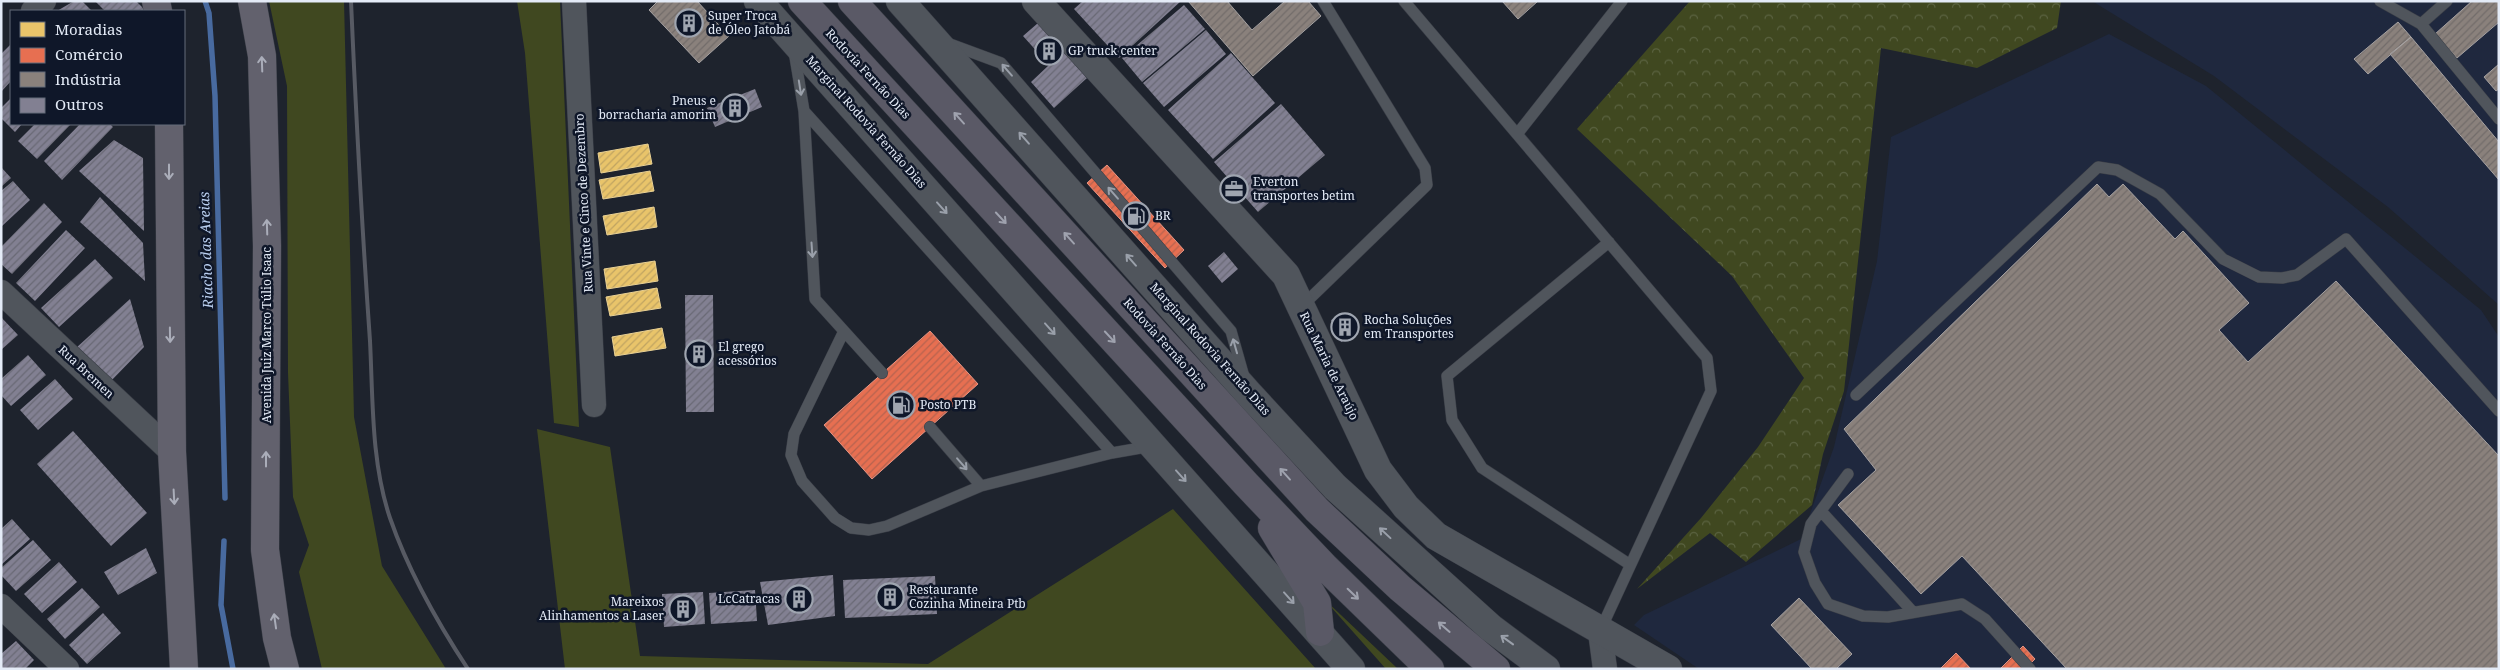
<svg xmlns="http://www.w3.org/2000/svg" width="2500" height="670" font-family="'Noto Serif',serif">
	<style>
		.built { fill: #1f283e }
		.green { fill: #404820 }
		.forest { fill: url(#forest-crowns) }
		.homes { fill: url(#homes-hatch); stroke: #e8d094 }
		.shops { fill: url(#shops-hatch); stroke: #e69483 }
		.industry { fill: url(#industry-hatch); stroke: #a5a1a1 }
		.lines { fill: none; stroke-linecap: round; stroke-linejoin: round }
		.stream { stroke: #486a9f; stroke-width: 5.5 }
		.building { fill: url(#building-hatch) }
		.lane-casing { stroke: #393d46; stroke-width: 12 }
		.street-casing { stroke: #393d46; stroke-width: 25 }
		.secondary-casing { stroke: #393d46; stroke-width: 29 }
		.primary-casing { stroke: #393d46; stroke-width: 29 }
		.highway-casing { stroke: #393d46; stroke-width: 29 }
		.lane { stroke: #50555c; stroke-width: 11 }
		.street { stroke: #50555c; stroke-width: 24 }
		.secondary { stroke: #50555c; stroke-width: 28 }
		.primary { stroke: #62616d; stroke-width: 28 }
		.highway { stroke: #5a5966; stroke-width: 28 }
		.rail { stroke: #575a63; stroke-width: 4 }
		.oneway { stroke: #aaadb9 }
		.oneway2 { stroke: #9aa0aa }
		.oneway3 { stroke: #9fa2ae }
		.labels { text-anchor: middle; stroke-width: 5; stroke-linejoin: round; paint-order: stroke }
		.poi-label { font-size: 12px; fill: #e4ebf7; stroke: #0f1729; text-anchor: start }
		.street-label { font-size: 12px; fill: #e4ebf7; stroke: #0f1729 }
		.water-label { font-size: 14px; font-style: italic; fill: #b9ceef; stroke: #0f1729 }
	</style>
	<defs>
		<pattern id="forest-crowns" width="20" height="18" patternUnits="userSpaceOnUse" patternTransform="scale(1.25)"><rect width="20" height="18" fill="#404820"/><path d="M2 6a3 3 0 1 1 6 0M12 15a3 3 0 1 1 6 0" fill="none" stroke="#5b6341"/></pattern>
		<pattern id="homes-hatch" width="6" height="6" patternUnits="userSpaceOnUse" patternTransform="scale(1.25)"><rect width="6" height="6" fill="#e9c46a"/><path d="M-1 1l2-2M0 6l6-6M5 7l2-2" fill="none" stroke="#c0a462"/></pattern>
		<pattern id="shops-hatch" width="6" height="6" patternUnits="userSpaceOnUse" patternTransform="scale(1.25)"><rect width="6" height="6" fill="#e76f51"/><path d="M-1 1l2-2M0 6l6-6M5 7l2-2" fill="none" stroke="#b6634f"/></pattern>
		<pattern id="industry-hatch" width="6" height="6" patternUnits="userSpaceOnUse" patternTransform="scale(1.25)"><rect width="6" height="6" fill="#8a817c"/><path d="M-1 1l2-2M0 6l6-6M5 7l2-2" fill="none" stroke="#726c6a"/></pattern>
		<pattern id="building-hatch" width="6" height="6" patternUnits="userSpaceOnUse" patternTransform="scale(1.25)"><rect width="6" height="6" fill="#828092"/><path d="M-1 1l2-2M0 6l6-6M5 7l2-2" fill="none" stroke="#696975"/></pattern>
	</defs>
	<rect width="100%" height="100%" fill="#1e232d"/>
	<!-- built -->
	<path class="built" d="M2092,1H2499V305L2388,207L2214,76Z
		M2109,34L2206,86L2481,310L2499,337V669H1699L1634,625L1644,615L1801,539L1834,447L1877,261L1891,137Z"/>
	<!-- green -->
	<path class="green" d="M269,1H344L354,417L382,566L446,669H322L299,572L309,545L293,497L288,373L287,86Z
		M517,1H560L579,427L554,423L525,53Z
		M537,429L610,447L640,656L928,664L1173,509L1316,669H565Z
		M1323,598L1398,669H1386Z"/>
	<!-- forest -->
	<path class="forest" d="M1690,1H2061L2057,28L1977,68L1881,48L1844,391L1823,454L1812,505L1746,562L1710,533L1637,589L1701,518L1758,447L1804,378L1732,276L1577,129Z"/>
	<!-- homes -->
	<path class="homes" d="M648,144L652,164L601,173L598,153Z
		M650,171L654,191L603,199L599,180Z
		M654,207L657,227L607,235L603,216Z
		M655,261L658,281L607,289L604,269Z
		M657,288L661,308L610,316L606,297Z
		M662,328L666,348L615,356L612,337Z"/>
	<!-- shops -->
	<path class="shops" d="M1107,165L1184,250L1165,268L1087,183Z
		M930,331L978,384L872,479L824,425Z
		M2023,646L2035,659L2025,669H2000Z
		M1956,653L1971,669H1940Z"/>
	<!-- industry -->
	<path class="industry" d="M658,1H697L729,36L699,63L649,10Z
		M1188,1H1227L1252,30L1285,1H1308L1321,16L1253,76Z
		M1502,1H1538L1518,19Z
		M2472,1H2499V22L2457,58L2435,34Z
		M2398,22L2411,37L2368,74L2354,59Z
		M2411,37L2499,142V180L2390,54Z
		M2499,64V89L2496,91L2484,77Z
		M2097,184L2109,197L2123,184L2175,239L2183,231L2249,303L2219,330L2248,362L2336,281L2499,456V669H2067L1962,556L1921,594L1838,505L1876,470L1844,429Z
		M1799,598L1852,654L1836,669H1812L1771,625Z"/>
	<g class="lines">
		<!-- stream -->
		<path class="stream" d="M205,1L209,13L215,96L225,498
			M224,541L221,605L233,669"/>
	</g>
	<!-- building -->
	<path class="building" d="M74,1H82L92,11H57Z
		M95,1H136L144,9L142,11H105Z
		M1083,1H1181L1119,58L1074,9Z
		M1184,5L1205,29L1142,82L1122,58Z
		M1038,23L1087,78L1054,108L1031,82L1049,65L1023,36Z
		M1206,30L1226,54L1164,107L1143,83Z
		M11,44V81L1,92V54Z
		M1231,53L1275,103L1213,159L1168,110Z
		M755,89L762,107L715,127L707,108Z
		M11,98V124H22L15,132L1,118V108Z
		M1281,104L1325,155L1258,212L1214,162Z
		M35,124H71L37,159L18,141Z
		M80,124H110L113,127L62,180L44,161Z
		M114,140L143,158L144,231L79,171Z
		M1,167L11,178L1,187Z
		M13,181L30,200L1,227V191Z
		M100,197L143,243L145,281L80,222Z
		M44,203L62,222L12,274L1,264V247Z
		M66,230L85,248L35,301L16,283Z
		M1224,252L1238,269L1222,283L1208,266Z
		M95,259L113,278L59,327L41,308Z
		M685,295H713L714,412H686Z
		M130,299L144,347L109,383L76,348Z
		M1349,313L1358,334L1341,342L1331,320Z
		M1,317L18,335L1,350Z
		M28,355L46,375L11,406L1,395V379Z
		M55,379L73,399L38,430L20,410Z
		M73,431L147,513L111,546L37,464Z
		M12,519L30,539L1,565V529Z
		M33,540L51,560L16,591L1,575V568Z
		M146,548L157,573L118,595L104,572Z
		M59,562L77,582L42,613L24,594Z
		M833,575L835,616L768,625L760,582Z
		M935,576L937,614L845,618L843,580Z
		M82,588L100,607L65,639L47,619Z
		M755,590L757,621L711,624L709,593Z
		M703,592L705,624L664,627L662,594Z
		M103,613L121,633L87,664L69,645Z
		M16,641L34,660L25,669H1V654Z"/>
	<g class="lines">
		<!-- lane casing -->
		<g class="lane-casing">
			<path id="lane" d="M1404,1L1707,358L1711,391L1600,631
				M2380,1L2421,24
				M2447,1L2421,24L2499,119
				M947,43L1001,63L1231,331L1244,377
				M794,51L804,111L815,299L882,373
				M804,111L1112,453
				M1518,133L1622,1
				M1609,242L1447,376L1452,420L1482,468L1629,564
				M1301,307L1427,185L1425,168L1323,1
				M844,331L794,434L791,455L802,481L835,518L851,528L869,530L887,526L981,486
				M1856,395L2098,167L2117,170L2160,194L2223,259L2259,277L2282,278L2297,275L2346,239L2499,411
				M930,427L981,486L1112,453L1152,446
				M1848,474L1811,524L1804,552L1815,583L1828,604L1863,616L1888,617L1962,604L1985,619L2030,669
				M1821,511L1912,611"/>
		</g>
		<!-- street casing -->
		<g class="street-casing">
			<path id="street" d="M574,1L594,405
				M33,11L44,1
				M1,292L172,452
				M1,606L67,669
				M1600,631L1605,669"/>
		</g>
		<!-- secondary casing -->
		<g class="secondary-casing">
			<path id="secondary" d="M758,1L1351,669
				M900,1L1248,393L1335,487L1491,628L1546,669
				M1036,1L1286,275L1378,470L1406,507L1436,536L1668,669"/>
		</g>
		<!-- primary casing -->
		<g class="primary-casing">
			<path id="primary" d="M156,1L158,11
				M252,1L262,56L267,246L265,550L277,638L285,669
				M169,124L172,452L184,669"/>
		</g>
		<!-- highway casing -->
		<g class="highway-casing">
			<path id="highway" d="M802,1L1246,484L1324,566L1430,669
				M852,1L1317,510L1400,588L1496,669
				M1272,528L1317,603L1320,632"/>
		</g>
		<!-- lane -->
		<use href="#lane" class="lane"/>
		<!-- street -->
		<use href="#street" class="street"/>
		<!-- secondary -->
		<use href="#secondary" class="secondary"/>
		<!-- primary -->
		<use href="#primary" class="primary"/>
		<!-- highway -->
		<use href="#highway" class="highway"/>
		<!-- rail -->
		<path class="rail" d="M351,1C356,115 362,228 370,341C373,399 371,462 390,518C408,570 437,622 468,669"/>
	</g>
	<!-- one-way arrows -->
	<defs><path id="oneway-shaft" d="M-6 0H5M1.5-3L5.5 0L1.5 3" fill="none" stroke-width="1.6" stroke-linecap="round" stroke-linejoin="round" transform="scale(1.25)"/></defs>
	<g class="oneway">
		<use href="#oneway-shaft" transform="translate(262 64) rotate(-92)"/>
		<use href="#oneway-shaft" transform="translate(169 172) rotate(90)"/>
		<use href="#oneway-shaft" transform="translate(267 227) rotate(-92)"/>
		<use href="#oneway-shaft" transform="translate(170 335) rotate(89)"/>
		<use href="#oneway-shaft" transform="translate(266 459) rotate(-90)"/>
		<use href="#oneway-shaft" transform="translate(174 497) rotate(87)"/>
		<use href="#oneway-shaft" transform="translate(275 621) rotate(-98)"/>
	</g>
	<g class="oneway2">
		<use href="#oneway-shaft" transform="translate(1007 70) rotate(-131)"/>
		<use href="#oneway-shaft" transform="translate(800 88) rotate(81)"/>
		<use href="#oneway-shaft" transform="translate(1024 138) rotate(-131)"/>
		<use href="#oneway-shaft" transform="translate(1113 193) rotate(-131)"/>
		<use href="#oneway-shaft" transform="translate(942 208) rotate(48)"/>
		<use href="#oneway-shaft" transform="translate(812 250) rotate(86)"/>
		<use href="#oneway-shaft" transform="translate(1131 260) rotate(-131)"/>
		<use href="#oneway-shaft" transform="translate(1050 329) rotate(48)"/>
		<use href="#oneway-shaft" transform="translate(1235 346) rotate(-106)"/>
		<use href="#oneway-shaft" transform="translate(962 464) rotate(49)"/>
		<use href="#oneway-shaft" transform="translate(1181 476) rotate(48)"/>
		<use href="#oneway-shaft" transform="translate(1385 533) rotate(-137)"/>
		<use href="#oneway-shaft" transform="translate(1289 598) rotate(48)"/>
		<use href="#oneway-shaft" transform="translate(1507 640) rotate(-144)"/>
	</g>
	<g class="oneway3">
		<use href="#oneway-shaft" transform="translate(959 118) rotate(-132)"/>
		<use href="#oneway-shaft" transform="translate(1001 218) rotate(47)"/>
		<use href="#oneway-shaft" transform="translate(1069 238) rotate(-132)"/>
		<use href="#oneway-shaft" transform="translate(1110 337) rotate(47)"/>
		<use href="#oneway-shaft" transform="translate(1285 474) rotate(-132)"/>
		<use href="#oneway-shaft" transform="translate(1353 594) rotate(44)"/>
		<use href="#oneway-shaft" transform="translate(1444 627) rotate(-139)"/>
	</g>
	<!-- icons -->
	<defs>
		<g id="building-ring" transform="scale(1.4375)"><circle r="9.5" fill="#0f1729" stroke="#9fa5b0" stroke-width="1.5"/><path d="M-4-6H4V6H1V3H-1V6H-4ZM-2.5-4.3h1.7v1.8h-1.7ZM.8-4.3h1.7v1.8H.8ZM-2.5-1h1.7V.8h-1.7ZM.8-1h1.7V.8H.8Z" fill="#9fa5b0"/></g>
		<g id="office-ring" transform="scale(1.4375)"><circle r="9.5" fill="#0f1729" stroke="#9fa5b0" stroke-width="1.5"/><path d="M-6-3h4V-5.5h4V-3h4V5H-6ZM-1-4.5V-3h2v-1.5ZM-6 0V1H6V0Z" fill="#9fa5b0"/></g>
		<g id="fuel-ring" transform="scale(1.4375)"><circle r="9.5" fill="#0f1729" stroke="#9fa5b0" stroke-width="1.5"/><path d="M-5.5-6h7V0h2V4h1.3V-2.5L3-4.5l.8-.8L6-3V5H2.5V1h-1V6h-7ZM-4.2-4.7v3.2H.2V-4.7Z" fill="#9fa5b0"/></g>
	</defs>
	<g fill-rule="evenodd">
		<use href="#building-ring" x="689" y="23"/>
		<use href="#building-ring" x="1049" y="51"/>
		<use href="#building-ring" x="735" y="108"/>
		<use href="#office-ring" x="1234" y="189"/>
		<use href="#fuel-ring" x="1136" y="216"/>
		<use href="#building-ring" x="1345" y="327"/>
		<use href="#building-ring" x="699" y="354"/>
		<use href="#fuel-ring" x="901" y="405"/>
		<use href="#building-ring" x="890" y="597"/>
		<use href="#building-ring" x="799" y="599"/>
		<use href="#building-ring" x="683" y="609"/>
	</g>
	<g class="labels">
		<!-- poi labels -->
		<g class="poi-label">
			<text x="708" y="20">Super Troca<tspan x="708" dy="14">de Óleo Jatobá</tspan></text>
			<text x="1068" y="55">GP truck center</text>
			<text x="716" y="105" text-anchor="end">Pneus e<tspan x="716" dy="14">borracharia amorim</tspan></text>
			<text x="1253" y="186">Everton<tspan x="1253" dy="14">transportes betim</tspan></text>
			<text x="1155" y="220">BR</text>
			<text x="1364" y="324">Rocha Soluções<tspan x="1364" dy="14">em Transportes</tspan></text>
			<text x="718" y="351">El grego<tspan x="718" dy="14">acessórios</tspan></text>
			<text x="920" y="409">Posto PTB</text>
			<text x="909" y="594">Restaurante<tspan x="909" dy="14">Cozinha Mineira Ptb</tspan></text>
			<text x="780" y="603" text-anchor="end">LcCatracas</text>
			<text x="664" y="606" text-anchor="end">Mareixos<tspan x="664" dy="14">Alinhamentos a Laser</tspan></text>
		</g>
		<!-- street labels -->
		<g class="street-label">
			<text transform="translate(868 74) rotate(47)" y="4">Rodovia Fernão Dias</text>
			<text transform="translate(866 122) rotate(48)" y="4">Marginal Rodovia Fernão Dias</text>
			<text transform="translate(584 203) rotate(-93)" y="4">Rua Vinte e Cinco de Dezembro</text>
			<text transform="translate(267 335) rotate(-90)" y="4">Avenida Juiz Marco Túlio Isaac</text>
			<text transform="translate(1165 344) rotate(48)" y="4">Rodovia Fernão Dias</text>
			<text transform="translate(1210 349) rotate(48)" y="4">Marginal Rodovia Fernão Dias</text>
			<text transform="translate(1329 366) rotate(64)" y="4">Rua Maria de Araújo</text>
			<text transform="translate(86 372) rotate(43)" y="4">Rua Bremen</text>
		</g>
		<!-- water labels -->
		<g class="water-label">
			<text transform="translate(206 250) rotate(-92)" y="5">Riacho das Areias</text>
		</g>
	</g>
	<!-- border -->
	<rect width="2500" height="670" fill="none" stroke="#e4ebf7" stroke-width="5"/>
	<!-- legend -->
	<rect x="10" y="10" width="175" height="115" fill="#0f1729" stroke="#646c7b"/>
	<rect x="20" y="22" width="25" height="15" fill="#e9c46a" stroke="#646c7b"/>
	<text x="55" y="35" font-size="15" fill="#e4ebf7">Moradias</text>
	<rect x="20" y="48" width="25" height="15" fill="#e76f51" stroke="#646c7b"/>
	<text x="55" y="60" font-size="15" fill="#e4ebf7">Comércio</text>
	<rect x="20" y="72" width="25" height="15" fill="#8a817c" stroke="#646c7b"/>
	<text x="55" y="85" font-size="15" fill="#e4ebf7">Indústria</text>
	<rect x="20" y="98" width="25" height="15" fill="#828092" stroke="#646c7b"/>
	<text x="55" y="110" font-size="15" fill="#e4ebf7">Outros</text>
</svg>
